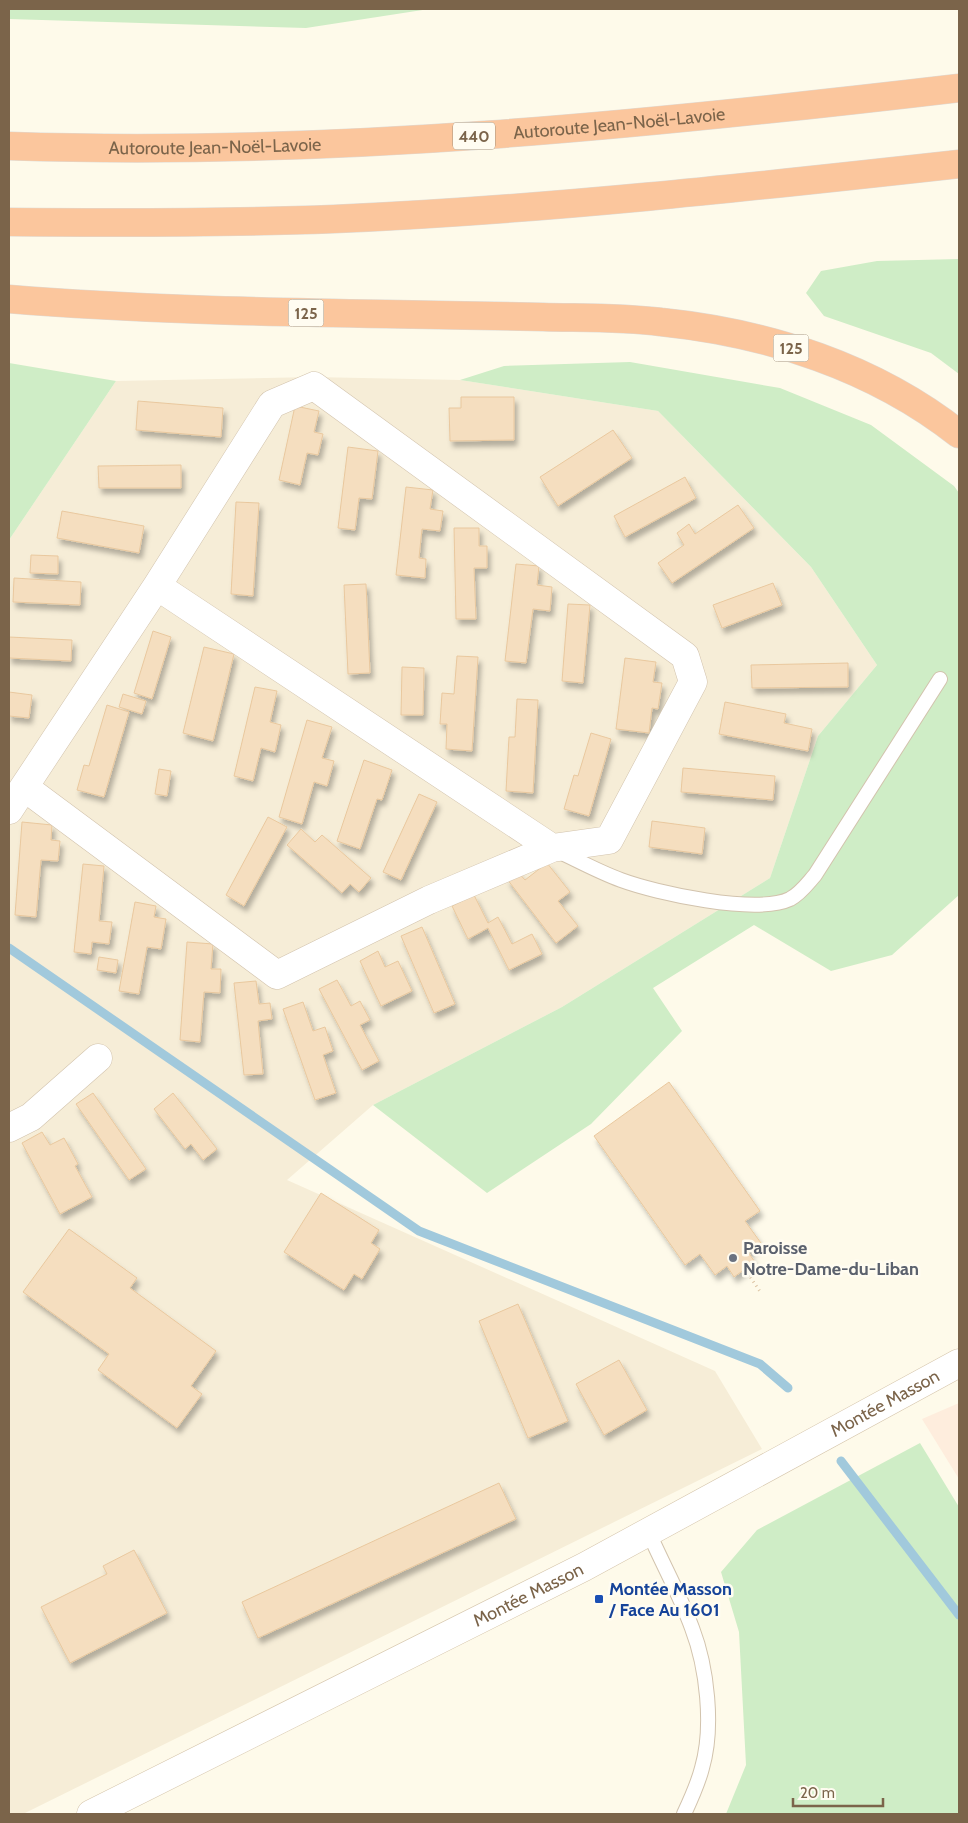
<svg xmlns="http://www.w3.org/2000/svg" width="968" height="1823" font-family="Cabin,sans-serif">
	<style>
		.residential { fill: #f6edd7 }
		.commercial { fill: #feeddd }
		.green { fill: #cfedc6 }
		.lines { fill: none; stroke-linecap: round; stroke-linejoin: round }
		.stream { stroke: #a1c9dc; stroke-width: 9 }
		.building { fill: #f5debf; stroke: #e9c89e; filter: url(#shadow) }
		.lane-casing { stroke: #d2c3ad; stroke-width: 16 }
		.street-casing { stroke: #d2c3ad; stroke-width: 29 }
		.secondary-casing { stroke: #d5c5ab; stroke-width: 29 }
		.highway-casing { stroke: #dfdad4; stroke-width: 29 }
		.path { stroke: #dbc2a1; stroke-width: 3; stroke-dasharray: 1 4; stroke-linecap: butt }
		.lane { stroke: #fff; stroke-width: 14 }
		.street { stroke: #fff; stroke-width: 28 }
		.secondary { stroke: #fff; stroke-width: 28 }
		.highway { stroke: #fbc69d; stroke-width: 28 }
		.worship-dot { fill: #6b7280; stroke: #fffcf1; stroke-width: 2 }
		.transit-dot { fill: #1a4fb4; stroke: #fffcf1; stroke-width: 2 }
		.labels { text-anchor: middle; stroke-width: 5; stroke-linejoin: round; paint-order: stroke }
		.shield { fill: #fffcf1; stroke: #a3927c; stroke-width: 1 }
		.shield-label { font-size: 16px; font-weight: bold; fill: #7b644a }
		.street-label { font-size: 18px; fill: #7b644a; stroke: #fffcf1 }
		.worship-label { font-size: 18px; font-weight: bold; fill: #5b616d; stroke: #fffcf1; text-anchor: start }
		.transit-label { font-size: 18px; font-weight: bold; fill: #164399; stroke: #fffcf1; text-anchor: start }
	</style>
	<defs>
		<filter id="shadow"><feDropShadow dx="3" dy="5.5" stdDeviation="2.5" flood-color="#0004"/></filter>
	</defs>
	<rect width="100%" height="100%" fill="#fefaea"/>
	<!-- residential -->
	<path class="residential" d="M313,377L460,380L658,411L811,567L877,665L818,736L770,878L562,1007L373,1105L287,1180L715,1371L762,1449L23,1814H9V540L116,381Z"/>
	<!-- commercial -->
	<path class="commercial" d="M959,1403V1479L922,1419Z"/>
	<!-- green -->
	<path class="green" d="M9,9H429L306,28L9,19Z
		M959,259V374L931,353L824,316L806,293L821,271L877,261Z
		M630,362L780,388L871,425L954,486L959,493V895L892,955L831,971L754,925L653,988L682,1031L591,1124L487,1193L373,1105L562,1007L770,878L818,736L877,665L811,567L658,411L460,380L504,366Z
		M9,363L116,381L9,540Z
		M920,1443L959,1507V1814H726L746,1765L739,1632L721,1572L757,1530Z"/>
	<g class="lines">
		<!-- stream -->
		<path class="stream" d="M9,948L419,1231L760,1364L788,1388
			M841,1461L959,1615"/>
	</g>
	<!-- building -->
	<path class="building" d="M461,397H514V440L450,441L449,408H461Z
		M138,401L223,408L221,437L136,430Z
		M295,406L319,411L314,432L323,434L318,455L307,453L300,485L279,480Z
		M613,430L632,458L558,506L540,477Z
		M348,447L378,451L372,499L359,498L355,530L338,528Z
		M181,465V488H99L98,466Z
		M685,477L696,498L625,537L614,516Z
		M406,487L433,490L430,509L443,511L440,531L422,529L419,558L426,559L425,578L396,575Z
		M236,502L259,503L253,596L231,594Z
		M738,505L754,528L672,583L658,563L684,545L677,533L689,524L695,534Z
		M62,511L144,526L139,553L57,538Z
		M454,528H479V546H487V568H474L476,619H456Z
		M31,555L58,556V574L30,573Z
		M516,564L539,566L537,585L552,587L550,611L533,609L526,663L505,661Z
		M14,578L81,582L80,605L13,602Z
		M773,583L782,605L722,628L713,605Z
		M366,584L370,673L348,674L344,585Z
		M568,604L590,605L583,683L562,681Z
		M153,631L171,637L152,699L134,693Z
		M9,637L72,640L71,661L9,658Z
		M204,647L234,654L213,741L183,733Z
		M457,656L478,657L472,751L446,749L447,724H440L442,693L454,694Z
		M625,658L656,662L653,682L662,683L658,709L652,708L649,733L616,729Z
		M848,663V687L752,688L751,665Z
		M402,667L424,668L423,715H401Z
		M255,687L277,691L270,722L281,725L275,752L261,748L253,781L234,776Z
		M9,692L32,695L29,718L9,716Z
		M123,694L146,701L142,714L119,707Z
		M517,699L538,700L533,793L506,791L509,737H515Z
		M725,702L786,714L784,723L812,729L808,751L719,734Z
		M107,705L129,712L104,797L77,790L84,765L89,766Z
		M307,720L332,727L322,758L334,761L327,786L314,782L302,824L279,817Z
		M591,733L611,739L589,816L564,809L574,775L578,776Z
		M364,760L392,770L382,800L377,799L360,849L337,841Z
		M683,768L775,776L773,800L681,792Z
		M159,769L171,771L167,796L155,794Z
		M419,794L437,802L401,880L383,872Z
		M268,817L287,827L244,906L226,895Z
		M652,821L705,828L702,854L649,847Z
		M22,822L52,825L51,840L60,841L58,861L41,860L36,917L15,915Z
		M301,829L315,842L322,835L371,878L359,892L350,884L342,893L287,845Z
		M547,863L570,892L558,901L578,926L556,943L507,879L517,871L525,880Z
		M83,864L104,866L99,921L112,922L109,944L92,942L91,954L74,952Z
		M474,895L488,923L498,917L512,944L532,934L542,954L509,970L488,928L468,939L452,906Z
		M135,902L156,906L154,917L166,919L161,949L147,947L139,994L119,991Z
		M422,927L455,1004L434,1013L401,936Z
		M187,942L213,944L211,969H221L220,993L204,992L200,1042L180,1040Z
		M378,951L385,967L398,961L412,991L381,1006L360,961Z
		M99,957L118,960L116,973L97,970Z
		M337,980L351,1006L360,1001L370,1020L360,1025L379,1061L362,1070L319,989Z
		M256,981L259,1004L270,1003L272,1019L258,1021L263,1074L244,1075L234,983Z
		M303,1002L313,1031L325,1027L333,1051L323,1055L336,1093L315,1100L283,1009Z
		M669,1082L760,1211L745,1221L761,1243L748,1252L755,1262L734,1277L727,1266L715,1275L700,1254L685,1265L594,1136Z
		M93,1093L146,1169L129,1180L76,1104Z
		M173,1093L217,1149L203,1160L191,1144L185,1149L154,1109Z
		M42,1132L50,1145L64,1138L78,1164L75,1166L92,1197L60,1214L22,1143Z
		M321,1193L379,1230L371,1243L380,1249L362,1279L354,1274L344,1290L284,1252Z
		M69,1229L137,1278L130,1288L216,1351L191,1386L202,1394L177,1428L98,1370L109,1354L23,1292Z
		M518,1304L568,1421L528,1438L479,1321Z
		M619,1360L647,1410L604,1435L576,1384Z
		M499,1483L516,1519L258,1638L242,1602Z
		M134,1550L167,1613L70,1663L41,1607L107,1574L103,1566Z"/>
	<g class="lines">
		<!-- lane casing -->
		<g class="lane-casing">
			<path id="lane" d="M558,851C579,861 599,872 621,880C656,893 756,915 790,899C801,893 807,884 815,875L940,679
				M649,1533C663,1565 680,1595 692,1628C707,1667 714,1727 702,1768C698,1784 691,1799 684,1814"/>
		</g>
		<!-- street casing -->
		<g class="street-casing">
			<path id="street" d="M157,586L552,848
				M9,810L24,787L157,586L272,404L314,386L685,656L693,682L609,840L552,848L429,900L277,975L24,787
				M9,1128L31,1117L98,1058"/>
		</g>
		<!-- secondary casing -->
		<g class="secondary-casing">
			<g id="secondary">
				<path id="s1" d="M91,1814L584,1567L959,1363"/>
			</g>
		</g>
		<!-- highway casing -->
		<g class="highway-casing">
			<g id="highway">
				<path id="s2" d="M9,146C327,157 644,125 959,88"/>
				<path d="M9,222C117,223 226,223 334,219C543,210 751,187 959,164"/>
				<path d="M9,299C134,309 260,312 386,314C438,315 491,316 543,317C582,318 622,317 661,322C768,333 874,367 959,434"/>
			</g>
		</g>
		<!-- path -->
		<path class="path" d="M745,1269L761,1293"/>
		<!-- lane -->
		<use href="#lane" class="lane"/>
		<!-- street -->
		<use href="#street" class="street"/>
		<!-- secondary -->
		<use href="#secondary" class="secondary"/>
		<!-- highway -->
		<use href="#highway" class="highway"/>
	</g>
	<!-- markers -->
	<circle class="worship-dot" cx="733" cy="1258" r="5"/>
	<rect class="transit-dot" x="594" y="1594" width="10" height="10" rx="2.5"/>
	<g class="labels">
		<!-- shield labels -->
		<g class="shield">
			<rect x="453" y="122.5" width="42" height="27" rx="4"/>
			<rect x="288.5" y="299.5" width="35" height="27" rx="4"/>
			<rect x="773.5" y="334.5" width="35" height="27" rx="4"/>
		</g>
		<g class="shield-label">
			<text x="474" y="142">440</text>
			<text x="306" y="319">125</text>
			<text x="791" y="354">125</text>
		</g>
		<!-- street labels -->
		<g class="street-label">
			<text dy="6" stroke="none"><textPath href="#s2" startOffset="611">Autoroute Jean-Noël-Lavoie</textPath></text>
			<text dy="6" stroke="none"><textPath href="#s2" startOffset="206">Autoroute Jean-Noël-Lavoie</textPath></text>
			<text dy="6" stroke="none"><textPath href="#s1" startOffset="894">Montée Masson</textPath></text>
			<text dy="6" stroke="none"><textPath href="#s1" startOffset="489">Montée Masson</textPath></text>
		</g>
		<!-- worship labels -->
		<g class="worship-label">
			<text x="743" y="1254">Paroisse<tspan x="743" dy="21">Notre-Dame-du-Liban</tspan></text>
		</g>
		<!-- transit labels -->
		<g class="transit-label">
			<text x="609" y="1595">Montée Masson<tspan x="609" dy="21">/ Face Au 1601</tspan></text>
		</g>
	</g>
	<!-- border -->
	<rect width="968" height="1823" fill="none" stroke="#7b644a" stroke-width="20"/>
	<!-- scale -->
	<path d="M793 1798v8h90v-8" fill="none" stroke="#7b644a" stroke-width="2.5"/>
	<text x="800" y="1798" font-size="15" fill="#7b644a" stroke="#fffcf1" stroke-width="4" paint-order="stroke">20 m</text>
</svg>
